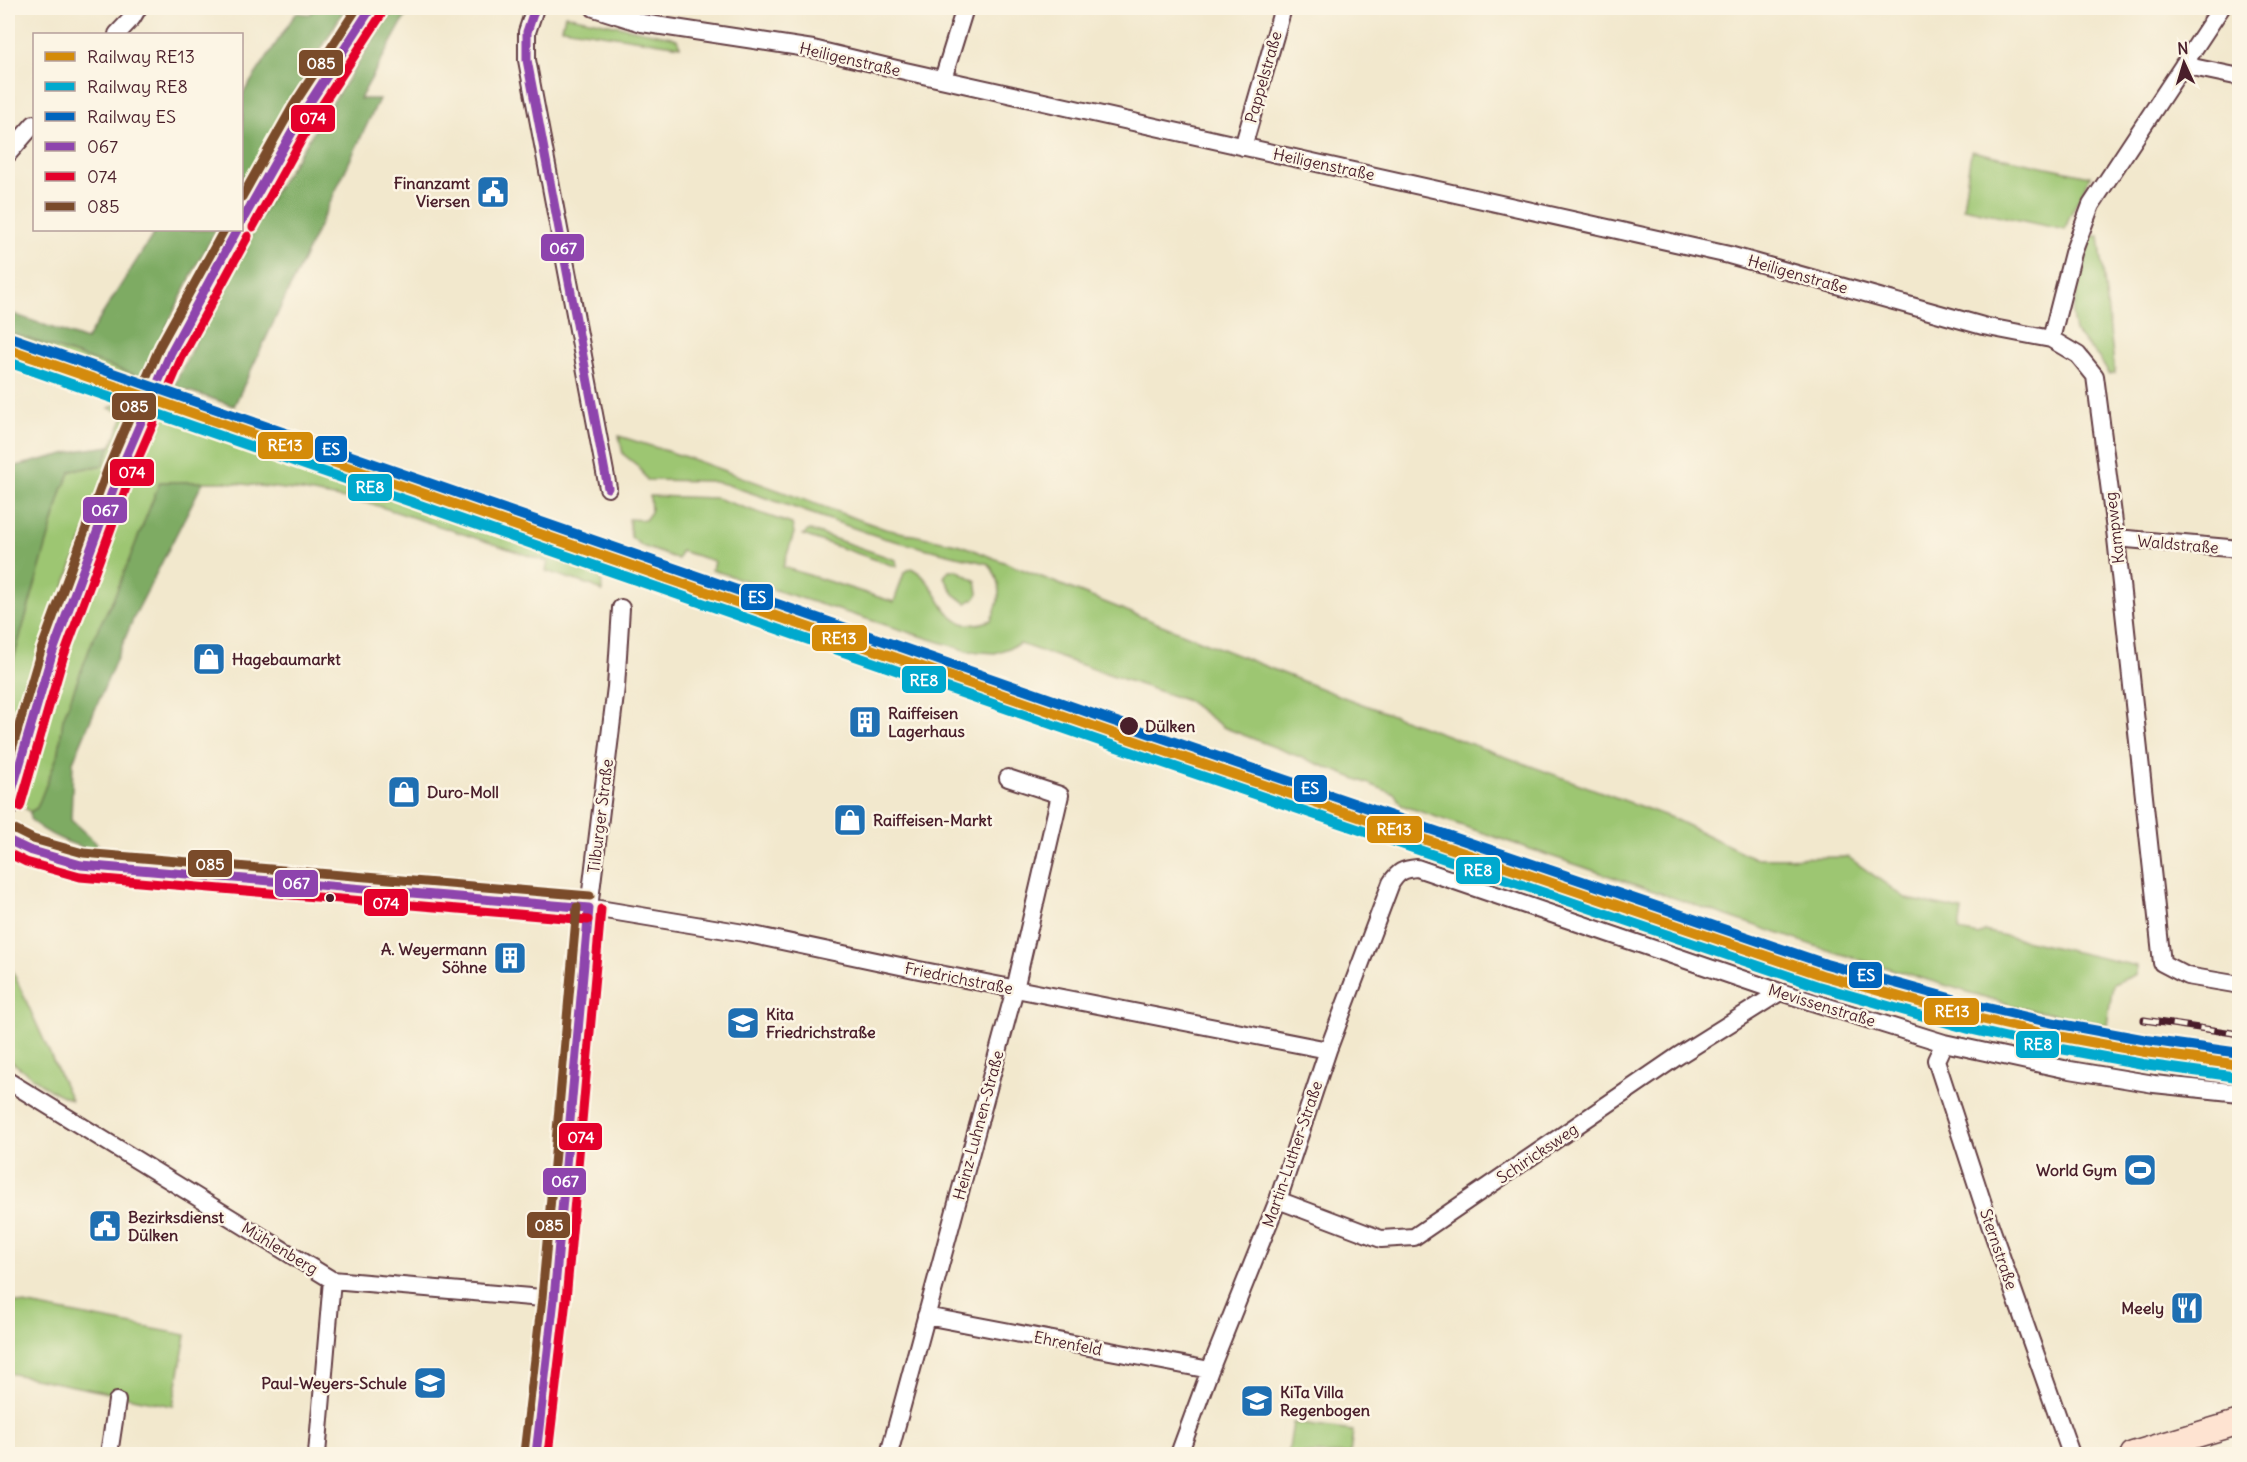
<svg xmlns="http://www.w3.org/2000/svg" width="2247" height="1462" font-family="Delius,sans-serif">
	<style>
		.green { fill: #9dc672; stroke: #74724e; stroke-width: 1.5 }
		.forest { fill: #7eab64; stroke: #646548; stroke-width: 1.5 }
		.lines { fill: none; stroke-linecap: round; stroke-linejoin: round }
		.street-casing { stroke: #633d43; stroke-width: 20 }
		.secondary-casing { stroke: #633d43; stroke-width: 27 }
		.street { stroke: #fff; stroke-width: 16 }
		.secondary { stroke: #fee3d1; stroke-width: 24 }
		.rail-casing { stroke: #4a1f2b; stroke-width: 7 }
		.rail { stroke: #fcf5e5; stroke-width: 4.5; stroke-dasharray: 14; stroke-linecap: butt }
		.bus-1-casing { stroke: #fcf5e5; stroke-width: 14 }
		.bus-2-casing { stroke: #fcf5e5; stroke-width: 14 }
		.bus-3-casing { stroke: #fcf5e5; stroke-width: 14 }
		.bus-1 { stroke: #8e44ad; stroke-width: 9 }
		.bus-2 { stroke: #e4002b; stroke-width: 9 }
		.bus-3 { stroke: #7a4b2a; stroke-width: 9 }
		.rail-1-casing { stroke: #fcf5e5; stroke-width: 15 }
		.rail-2-casing { stroke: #fcf5e5; stroke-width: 15 }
		.rail-3-casing { stroke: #fcf5e5; stroke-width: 15 }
		.rail-1 { stroke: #d48b09; stroke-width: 10 }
		.rail-2 { stroke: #00a9ce; stroke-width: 10 }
		.rail-3 { stroke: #0065bd; stroke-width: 10 }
		.stop-dot { fill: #4a1f2b; stroke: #fcf5e5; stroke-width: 2 }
		.labels { text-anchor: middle; stroke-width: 5; stroke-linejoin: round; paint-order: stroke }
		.street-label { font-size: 16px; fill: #4a1f2b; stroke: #fcf5e5 }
		.poi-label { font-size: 16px; font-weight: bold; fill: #4a1f2b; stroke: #fcf5e5; text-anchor: start }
		.stop-label { font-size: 16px; font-weight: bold; fill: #4a1f2b; stroke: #fcf5e5; text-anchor: start }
		.line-badge { stroke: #fcf5e5; stroke-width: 2 }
		.badge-label { font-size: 16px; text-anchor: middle; font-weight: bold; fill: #fff }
	</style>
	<rect width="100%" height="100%" fill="#fcf5e5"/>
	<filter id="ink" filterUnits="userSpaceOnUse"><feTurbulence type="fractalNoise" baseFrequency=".0167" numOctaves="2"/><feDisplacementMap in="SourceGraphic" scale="12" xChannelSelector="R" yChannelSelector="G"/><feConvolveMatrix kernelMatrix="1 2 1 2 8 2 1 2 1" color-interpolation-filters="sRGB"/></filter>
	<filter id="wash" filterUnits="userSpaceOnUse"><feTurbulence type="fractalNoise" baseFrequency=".008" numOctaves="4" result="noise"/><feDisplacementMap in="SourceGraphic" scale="24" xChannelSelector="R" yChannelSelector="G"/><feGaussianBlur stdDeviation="1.35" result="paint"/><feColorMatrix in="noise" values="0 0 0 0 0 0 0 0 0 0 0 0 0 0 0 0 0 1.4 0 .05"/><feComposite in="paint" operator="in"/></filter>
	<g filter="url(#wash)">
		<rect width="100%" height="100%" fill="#f2e8cd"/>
		<!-- green -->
		<path class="green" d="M565,15L672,37L677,39L680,46L562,28Z
			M1971,151L2090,176L2069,218L2065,230L1963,208Z
			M2091,236H2099L2115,373L2109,374L2099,358L2075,332L2072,314Z
			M8,332L142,377L139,384L8,340Z
			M8,356L139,401C90,514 47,629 8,747V679L62,490L71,471L103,465L125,414L109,408L119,402L8,363Z
			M158,407L601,567L602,592L593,586L546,571L548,562L372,504L302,491L225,482H160L116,593L94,637L63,719L59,752L37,808L30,812L19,803L64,643Z
			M619,436L689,458L885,529L961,545L1335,694L1672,818L1754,858L1848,857L1907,899L1962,910L1959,931L1978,935L1984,931L2137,966V974L2113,984L2107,1025L2018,1007L1821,948L1401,805L1395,794L1223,727L1188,701L1020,644L995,653L968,651L712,570L714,561L681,551L678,559L642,546L631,537L629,519L645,520L651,512L650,496L716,498L792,524L794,533L783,567L894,602L904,573L911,568C944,583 940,641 991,620C1001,599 1003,584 989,564L883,538L725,484L709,481L647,480L638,466L623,454Z
			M809,530L896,560L897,567L803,535Z
			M949,570H957L976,581L978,593L976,598L966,603L954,594L944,577Z
			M8,961L71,1100L50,1090L8,1059Z
			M8,1301L186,1335L173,1406L8,1373Z
			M1293,1423L1353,1431L1350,1454H1288Z"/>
		<!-- forest -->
		<path class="forest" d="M315,8H345L242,186V95L296,13L310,14Z
			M394,8H410L360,99H379L234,406L174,386L210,311L272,196Z
			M156,230H216L197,264L142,377L8,332V312L86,340Z
			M111,446L103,465L71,471L62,490L8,679V468L81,450Z
			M160,482H203L134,617L73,762L71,820L108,854C81,848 49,838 30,819V812L37,808L59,752L63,719L94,637L116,593Z"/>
	</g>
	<g filter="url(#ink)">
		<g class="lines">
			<!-- street casing -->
			<g class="street-casing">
				<path id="street" d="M535,8L527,32V60L608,488
					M594,8L642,23L813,49L905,71L1729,255L1983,326L2051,339L2078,355L2095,376L2116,538L2162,963L2187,976L2240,985
					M117,34L132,18L138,8
					M2183,65L2240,77
					M943,79L965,8
					M1243,147L1283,8
					M8,154L34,124
					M2051,339L2073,253L2091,205L2221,8
					M2116,538L2240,549
					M8,840L29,850L81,865L161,873L575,905L744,933L919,970L1328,1050
					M1944,1043L1936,1060L1990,1225L2071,1454
					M8,1081L332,1280L554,1299
					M1278,1200L1381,1239L1414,1237L1678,1056L1780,992
					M926,1316L1210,1370
					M109,1454L117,1401
					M317,1454L332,1280
					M536,1454L554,1299L589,908L616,687L621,608
					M889,1454L1015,989L1060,795L1008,778
					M1179,1454L1210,1370L1278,1200L1328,1050L1391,883C1398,872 1403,869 1417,868L1780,992L1944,1043L2064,1069L2154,1084L2240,1093"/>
			</g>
			<!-- secondary casing -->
			<g class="secondary-casing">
				<path id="secondary" d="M242,221C281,148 323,76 371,8
					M8,804L52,654L119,473L171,352L237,230
					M2133,1454L2240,1422"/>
			</g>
			<!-- street -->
			<use href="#street" class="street"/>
			<!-- secondary -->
			<use href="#secondary" class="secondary"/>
			<!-- rail casing -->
			<g class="rail-casing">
				<path id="rail" d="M2144,1020L2240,1034"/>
			</g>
			<!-- rail -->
			<use href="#rail" class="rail"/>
			<!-- bus-1 casing -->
			<g class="bus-1-casing">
				<path id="bus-1" d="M535,8L527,32V60L608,488
					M242,221L303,113L371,8
					M8,804L52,654L119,473L171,352L237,230
					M8,840L29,850L81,865L589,908
					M536,1454L554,1299L589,908"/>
			</g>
			<!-- bus-2 casing -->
			<g class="bus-2-casing">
				<path id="bus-2" d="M253,227L313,119L381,15
					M20,807L63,658L130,477L182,357L248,236
					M8,853L26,862L80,877L588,920
					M548,1454L566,1300L601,909"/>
			</g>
			<!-- bus-3 casing -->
			<g class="bus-3-casing">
				<path id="bus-3" d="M242,197L293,106L357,8
					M8,763L41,650L108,468L160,346L224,230
					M13,829L33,839L83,853L590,896
					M524,1453L542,1298L577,907"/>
			</g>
			<!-- bus-1 -->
			<use href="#bus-1" class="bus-1"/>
			<!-- bus-2 -->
			<use href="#bus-2" class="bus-2"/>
			<!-- bus-3 -->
			<use href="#bus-3" class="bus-3"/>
			<!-- rail-1 casing -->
			<g class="rail-1-casing">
				<path id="rail-1" d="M8,349L1147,745L1822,975L1972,1017L2042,1033L2145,1052L2240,1065"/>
			</g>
			<!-- rail-2 casing -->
			<g class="rail-2-casing">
				<path id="rail-2" d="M8,362L1143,756L1818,986L1969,1029L2039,1045L2143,1064L2238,1077"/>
			</g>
			<!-- rail-3 casing -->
			<g class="rail-3-casing">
				<path id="rail-3" d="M12,338L1151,734L1826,964L1975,1005L2044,1021L2147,1040L2240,1053"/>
			</g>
			<!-- rail-1 -->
			<use href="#rail-1" class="rail-1"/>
			<!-- rail-2 -->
			<use href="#rail-2" class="rail-2"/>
			<!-- rail-3 -->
			<use href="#rail-3" class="rail-3"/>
		</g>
	</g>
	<!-- icons -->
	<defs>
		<g id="civic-square" transform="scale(1.725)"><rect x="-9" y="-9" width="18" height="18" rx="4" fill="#1f6fb2" stroke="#fcf5e5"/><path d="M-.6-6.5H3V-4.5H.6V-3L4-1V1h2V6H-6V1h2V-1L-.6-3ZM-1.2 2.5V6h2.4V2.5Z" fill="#fff"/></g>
		<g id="shop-square" transform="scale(1.725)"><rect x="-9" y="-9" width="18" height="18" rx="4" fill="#1f6fb2" stroke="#fcf5e5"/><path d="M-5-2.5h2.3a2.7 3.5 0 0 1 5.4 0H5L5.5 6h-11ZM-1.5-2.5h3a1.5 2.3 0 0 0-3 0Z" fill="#fff"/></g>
		<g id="building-square" transform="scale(1.725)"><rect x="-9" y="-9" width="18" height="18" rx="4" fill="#1f6fb2" stroke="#fcf5e5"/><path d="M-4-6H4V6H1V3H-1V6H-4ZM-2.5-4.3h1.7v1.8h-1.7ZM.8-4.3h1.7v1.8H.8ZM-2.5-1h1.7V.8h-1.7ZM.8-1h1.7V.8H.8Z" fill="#fff"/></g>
		<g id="school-square" transform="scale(1.725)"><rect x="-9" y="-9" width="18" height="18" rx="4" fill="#1f6fb2" stroke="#fcf5e5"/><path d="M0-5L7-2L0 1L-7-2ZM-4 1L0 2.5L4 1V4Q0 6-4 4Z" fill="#fff"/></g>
		<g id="stadium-square" transform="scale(1.725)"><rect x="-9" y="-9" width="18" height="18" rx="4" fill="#1f6fb2" stroke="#fcf5e5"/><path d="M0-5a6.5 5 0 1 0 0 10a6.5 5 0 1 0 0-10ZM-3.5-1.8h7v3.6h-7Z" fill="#fff"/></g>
		<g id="restaurant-square" transform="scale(1.725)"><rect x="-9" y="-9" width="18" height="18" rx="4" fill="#1f6fb2" stroke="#fcf5e5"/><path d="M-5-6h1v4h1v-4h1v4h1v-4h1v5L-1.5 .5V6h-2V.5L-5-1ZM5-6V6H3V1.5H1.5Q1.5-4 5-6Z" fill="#fff"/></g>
	</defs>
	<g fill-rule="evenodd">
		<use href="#civic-square" x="493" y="192"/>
		<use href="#shop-square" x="209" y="659"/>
		<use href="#building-square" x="865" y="722"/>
		<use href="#shop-square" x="404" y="792"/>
		<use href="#shop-square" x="850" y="820"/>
		<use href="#building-square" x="510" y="958"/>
		<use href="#school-square" x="743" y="1023"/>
		<use href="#stadium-square" x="2140" y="1170"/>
		<use href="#civic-square" x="105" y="1226"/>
		<use href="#restaurant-square" x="2187" y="1308"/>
		<use href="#school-square" x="430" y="1383"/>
		<use href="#school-square" x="1257" y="1401"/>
	</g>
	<!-- markers -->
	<g class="stop-dot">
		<circle cx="1129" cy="726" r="10"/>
		<circle cx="330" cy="898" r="5"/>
	</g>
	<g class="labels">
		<!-- street labels -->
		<g class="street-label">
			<text transform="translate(850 59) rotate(13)" y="6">Heiligenstraße</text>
			<text transform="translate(1263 77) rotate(-74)" y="6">Pappelstraße</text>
			<text transform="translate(1324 164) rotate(12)" y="6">Heiligenstraße</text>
			<text transform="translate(1798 274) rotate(16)" y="6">Heiligenstraße</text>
			<text transform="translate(2114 528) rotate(-97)" y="6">Kampweg</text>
			<text transform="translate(2178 544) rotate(5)" y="6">Waldstraße</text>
			<text transform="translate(600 816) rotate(-83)" y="6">Tilburger Straße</text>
			<text transform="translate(959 978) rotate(11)" y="6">Friedrichstraße</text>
			<text transform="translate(1822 1005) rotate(17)" y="6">Mevissenstraße</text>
			<text transform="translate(978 1125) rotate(-75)" y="6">Heinz-Luhnen-Straße</text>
			<text transform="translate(1537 1153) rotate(-34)" y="6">Schiricksweg</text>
			<text transform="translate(1292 1154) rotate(-71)" y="6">Martin-Luther-Straße</text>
			<text transform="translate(280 1248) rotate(31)" y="6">Mühlenberg</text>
			<text transform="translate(1999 1249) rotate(71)" y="6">Sternstraße</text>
			<text transform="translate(1068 1343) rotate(11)" y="6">Ehrenfeld</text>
		</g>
		<!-- poi labels -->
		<g class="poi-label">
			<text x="470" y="189" text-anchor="end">Finanzamt<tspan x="470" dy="18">Viersen</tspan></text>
			<text x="232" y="665">Hagebaumarkt</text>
			<text x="888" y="719">Raiffeisen<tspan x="888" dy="18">Lagerhaus</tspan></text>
			<text x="427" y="798">Duro-Moll</text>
			<text x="873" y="826">Raiffeisen-Markt</text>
			<text x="487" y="955" text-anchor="end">A. Weyermann<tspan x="487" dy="18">Söhne</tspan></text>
			<text x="766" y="1020">Kita<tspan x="766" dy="18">Friedrichstraße</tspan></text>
			<text x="2117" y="1176" text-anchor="end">World Gym</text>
			<text x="128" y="1223">Bezirksdienst<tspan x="128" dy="18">Dülken</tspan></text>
			<text x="2164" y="1314" text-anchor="end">Meely</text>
			<text x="407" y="1389" text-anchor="end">Paul-Weyers-Schule</text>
			<text x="1280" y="1398">KiTa Villa<tspan x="1280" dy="18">Regenbogen</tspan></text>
		</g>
		<!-- stop labels -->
		<g class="stop-label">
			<text x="1145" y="732">Dülken</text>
		</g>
	</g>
	<g class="line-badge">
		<rect x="298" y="49" width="46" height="28" rx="6" fill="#7a4b2a"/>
		<rect x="290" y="104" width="46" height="29" rx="6" fill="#e4002b"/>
		<rect x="540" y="233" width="45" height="29" rx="6" fill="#8e44ad"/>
		<rect x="111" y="392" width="46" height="29" rx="6" fill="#7a4b2a"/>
		<rect x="257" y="431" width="57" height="29" rx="6" fill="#d48b09"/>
		<rect x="314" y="435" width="34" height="28" rx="6" fill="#0065bd"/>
		<rect x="109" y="458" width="46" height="29" rx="6" fill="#e4002b"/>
		<rect x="347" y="473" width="46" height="29" rx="6" fill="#00a9ce"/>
		<rect x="82" y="496" width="46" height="28" rx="6" fill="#8e44ad"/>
		<rect x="740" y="583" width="34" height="28" rx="6" fill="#0065bd"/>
		<rect x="811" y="624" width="57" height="28" rx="6" fill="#d48b09"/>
		<rect x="901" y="665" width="46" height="29" rx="6" fill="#00a9ce"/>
		<rect x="1293" y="774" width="35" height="29" rx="6" fill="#0065bd"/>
		<rect x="1366" y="815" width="57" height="29" rx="6" fill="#d48b09"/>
		<rect x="187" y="849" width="46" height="29" rx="6" fill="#7a4b2a"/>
		<rect x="1455" y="856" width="46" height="29" rx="6" fill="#00a9ce"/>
		<rect x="274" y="869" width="45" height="29" rx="6" fill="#8e44ad"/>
		<rect x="363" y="888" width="46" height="29" rx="6" fill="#e4002b"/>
		<rect x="1848" y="961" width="35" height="28" rx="6" fill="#0065bd"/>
		<rect x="1923" y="997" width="57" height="29" rx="6" fill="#d48b09"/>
		<rect x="2015" y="1030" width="45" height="29" rx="6" fill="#00a9ce"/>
		<rect x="558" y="1122" width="45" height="29" rx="6" fill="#e4002b"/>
		<rect x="542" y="1167" width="45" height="29" rx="6" fill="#8e44ad"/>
		<rect x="526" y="1211" width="45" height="28" rx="6" fill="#7a4b2a"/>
	</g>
	<g class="badge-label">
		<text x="321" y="69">085</text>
		<text x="313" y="124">074</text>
		<text x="563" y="254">067</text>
		<text x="134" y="412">085</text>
		<text x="285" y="451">RE13</text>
		<text x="331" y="455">ES</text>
		<text x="132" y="478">074</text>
		<text x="370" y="493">RE8</text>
		<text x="105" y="516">067</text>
		<text x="757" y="603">ES</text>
		<text x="839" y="644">RE13</text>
		<text x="924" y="686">RE8</text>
		<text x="1310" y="794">ES</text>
		<text x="1394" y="835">RE13</text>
		<text x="210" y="870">085</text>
		<text x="1478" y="876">RE8</text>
		<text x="296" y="889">067</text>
		<text x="386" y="909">074</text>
		<text x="1866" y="981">ES</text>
		<text x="1952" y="1017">RE13</text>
		<text x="2038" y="1050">RE8</text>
		<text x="581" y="1143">074</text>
		<text x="565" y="1187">067</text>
		<text x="549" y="1231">085</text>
	</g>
	<!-- margin -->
	<rect width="2247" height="1462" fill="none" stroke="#fcf5e5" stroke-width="30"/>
	<!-- legend -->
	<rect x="33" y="33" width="210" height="198" fill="#fcf5e5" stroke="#b59f9b" stroke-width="1.5"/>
	<rect x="45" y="52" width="30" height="9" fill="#d48b09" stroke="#b59f9b" stroke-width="1.5"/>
	<text x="87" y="63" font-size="18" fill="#4a1f2b">Railway RE13</text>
	<rect x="45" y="82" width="30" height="9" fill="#00a9ce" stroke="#b59f9b" stroke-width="1.5"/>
	<text x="87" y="93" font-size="18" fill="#4a1f2b">Railway RE8</text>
	<rect x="45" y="112" width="30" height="9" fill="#0065bd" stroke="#b59f9b" stroke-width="1.5"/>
	<text x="87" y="123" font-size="18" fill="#4a1f2b">Railway ES</text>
	<rect x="45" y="142" width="30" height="9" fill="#8e44ad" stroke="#b59f9b" stroke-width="1.5"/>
	<text x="87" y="153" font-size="18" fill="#4a1f2b">067</text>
	<rect x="45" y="172" width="30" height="9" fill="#e4002b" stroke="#b59f9b" stroke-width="1.5"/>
	<text x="87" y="183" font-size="18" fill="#4a1f2b">074</text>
	<rect x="45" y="202" width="30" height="9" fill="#7a4b2a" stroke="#b59f9b" stroke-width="1.5"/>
	<text x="87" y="213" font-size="18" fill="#4a1f2b">085</text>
	<!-- north arrow -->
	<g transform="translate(2184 63) rotate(356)" stroke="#fcf5e5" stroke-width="4.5" paint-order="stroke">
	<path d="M0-4.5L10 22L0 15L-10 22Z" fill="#4a1f2b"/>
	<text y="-9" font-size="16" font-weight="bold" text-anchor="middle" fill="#4a1f2b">N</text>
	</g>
</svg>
